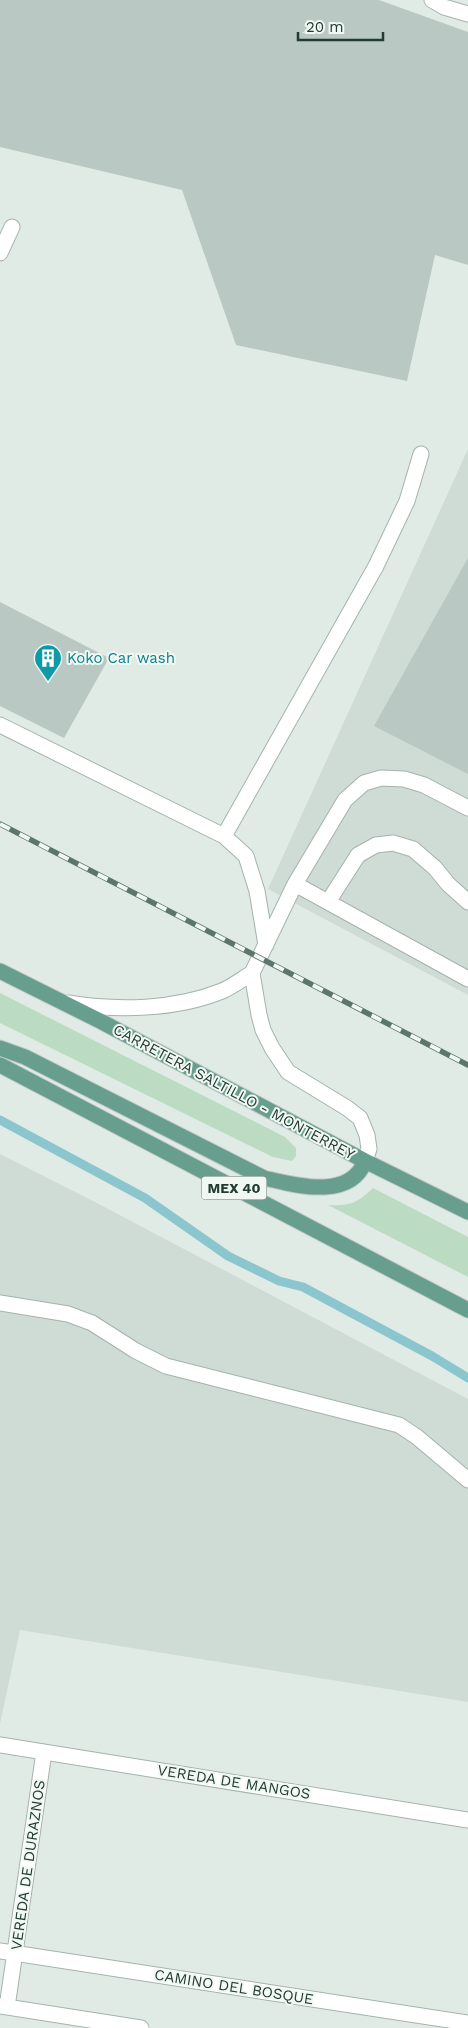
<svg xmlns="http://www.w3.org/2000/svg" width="468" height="2028" font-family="'Work Sans',sans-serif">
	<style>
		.built { fill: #cfdbd5 }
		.green { fill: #bbdbc2 }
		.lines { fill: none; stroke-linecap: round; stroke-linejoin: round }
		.stream { stroke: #8bc6ce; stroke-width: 9 }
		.building { fill: #b9c8c2 }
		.service-casing { stroke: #a4b3ad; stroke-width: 17 }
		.minor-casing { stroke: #a4b3ad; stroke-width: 17 }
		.primary-casing { stroke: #c1c8c6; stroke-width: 17 }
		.service { stroke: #fff; stroke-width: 15 }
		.minor { stroke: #fff; stroke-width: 15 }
		.primary { stroke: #679e8e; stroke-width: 15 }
		.rail-casing { stroke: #5c766e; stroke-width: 5.5 }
		.rail { stroke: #f1f8f4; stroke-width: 4; stroke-dasharray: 11; stroke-linecap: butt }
		.labels { text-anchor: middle; stroke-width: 4; stroke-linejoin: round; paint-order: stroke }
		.shield { fill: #f1f8f4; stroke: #60746d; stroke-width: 1 }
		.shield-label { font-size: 14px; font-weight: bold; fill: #223b33 }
		.culture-label { font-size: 15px; fill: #0d838f; stroke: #f1f8f4; text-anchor: start }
		.street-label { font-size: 15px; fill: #223b33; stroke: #f1f8f4 }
	</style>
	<rect width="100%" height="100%" fill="#e1ebe6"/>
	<!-- built -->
	<path class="built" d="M468,449V995L268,889Z
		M0,1154L95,1202L468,1399V1702L20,1630L0,1724Z"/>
	<!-- green -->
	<path class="green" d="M0,993L285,1137L296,1148V1156L292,1161L273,1157L0,1023Z
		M373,1188L468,1237V1277L328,1205C351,1206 357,1203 373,1188Z"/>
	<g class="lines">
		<!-- stream -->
		<path class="stream" d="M0,1120L145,1198L228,1256L279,1281L303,1287L432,1356L468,1378"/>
	</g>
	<!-- building -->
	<path class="building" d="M0,0H379L468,32V265L435,255L407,381L236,345L182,190L0,147Z
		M468,558V774L374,726Z
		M0,602L109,658L64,738L0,706Z"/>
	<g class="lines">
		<!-- service casing -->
		<g class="service-casing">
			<path id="service" d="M0,253L12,227
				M0,725L224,836L246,856L257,891L266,945
				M224,836L376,566L407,501L421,454
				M295,884L468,979
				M328,902L358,855L376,845L393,843L413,849L435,868L448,884L468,902
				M68,1003C117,1011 175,1010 222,991C232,987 242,979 252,973
				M365,1161L369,1149L367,1135L360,1118L347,1108L288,1072L272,1048L263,1030L259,1015L252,973L295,884L345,800L364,783L381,778L404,779L424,785L468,808
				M0,1303L68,1314L92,1323L136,1351L166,1366L399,1425L417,1437L468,1480"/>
		</g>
		<!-- minor casing -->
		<g class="minor-casing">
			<path id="minor" d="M432,0L444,7L468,14
				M0,1745L468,1820
				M0,1951L468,2023
				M0,2006L141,2028
				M7,2007L44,1752"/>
		</g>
		<!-- primary casing -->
		<g class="primary-casing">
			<path id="primary" d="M0,971L102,1022L365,1161L468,1212
				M0,1048L25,1057L264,1178C295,1185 350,1201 365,1161
				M0,1065L468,1310"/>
		</g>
		<!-- service -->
		<use href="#service" class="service"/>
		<!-- minor -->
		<use href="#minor" class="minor"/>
		<!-- primary -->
		<use href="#primary" class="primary"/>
		<!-- rail casing -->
		<g class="rail-casing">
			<path id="rail" d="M0,824L468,1065"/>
		</g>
		<!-- rail -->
		<use href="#rail" class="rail"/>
	</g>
	<!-- icons -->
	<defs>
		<g id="building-pin" transform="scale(1.4375)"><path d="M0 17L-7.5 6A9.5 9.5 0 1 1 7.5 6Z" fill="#0f9aa8" stroke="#f1f8f4"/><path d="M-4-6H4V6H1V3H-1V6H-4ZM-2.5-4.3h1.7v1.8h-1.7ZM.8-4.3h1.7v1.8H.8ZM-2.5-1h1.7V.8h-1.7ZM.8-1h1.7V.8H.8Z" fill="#fff"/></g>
	</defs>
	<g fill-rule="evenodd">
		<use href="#building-pin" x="48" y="658"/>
	</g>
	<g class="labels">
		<!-- shield labels -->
		<rect class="shield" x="201.5" y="1176.5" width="65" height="23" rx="4"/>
		<g class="shield-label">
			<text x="234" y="1193">MEX 40</text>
		</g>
		<!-- culture labels -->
		<g class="culture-label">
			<text x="67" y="663">Koko Car wash</text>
		</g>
		<!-- street labels -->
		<g class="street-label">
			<text transform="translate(234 1092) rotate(28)" y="5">CARRETERA SALTILLO - MONTERREY</text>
			<text transform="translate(234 1782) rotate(9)" y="5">VEREDA DE MANGOS</text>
			<text transform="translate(28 1865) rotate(-82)" y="5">VEREDA DE DURAZNOS</text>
			<text transform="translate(234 1987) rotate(9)" y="5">CAMINO DEL BOSQUE</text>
		</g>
	</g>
	<!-- scale -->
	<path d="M298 32v8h85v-8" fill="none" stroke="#223b33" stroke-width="2.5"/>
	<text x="306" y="32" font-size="15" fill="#223b33" stroke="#f1f8f4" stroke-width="4" paint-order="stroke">20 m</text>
</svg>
